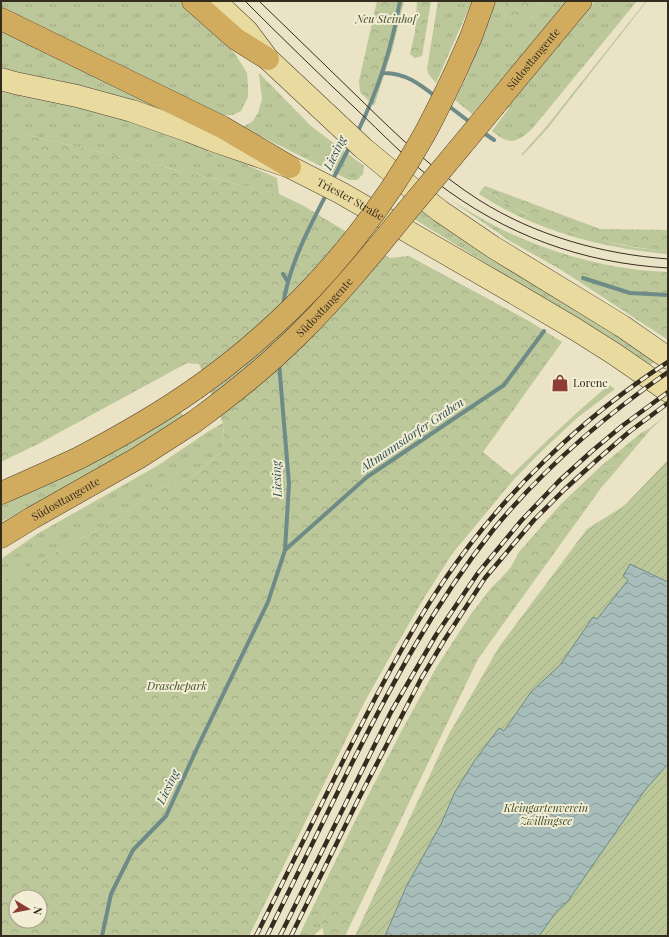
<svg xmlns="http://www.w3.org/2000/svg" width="669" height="937" font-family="'Playfair Display',serif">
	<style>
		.grass { fill: url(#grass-tufts) }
		.forest { fill: url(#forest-crowns); fill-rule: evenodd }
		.garden { fill: url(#garden-furrows) }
		.water { fill: url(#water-waves); stroke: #6e8b87 }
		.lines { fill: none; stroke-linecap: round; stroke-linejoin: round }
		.stream { stroke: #6e8b87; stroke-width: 4 }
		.primary-casing { stroke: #514330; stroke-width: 23 }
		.highway-casing { stroke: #514330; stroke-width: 23 }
		.primary { stroke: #e9dba0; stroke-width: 22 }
		.highway { stroke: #d1ab5e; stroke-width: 22 }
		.tram { stroke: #342c1f; stroke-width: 1 }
		.rail-casing { stroke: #342c1f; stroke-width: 4.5 }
		.rail { stroke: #f2edd4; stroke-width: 3; stroke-dasharray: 9; stroke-linecap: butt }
		.highway-bridge-casing { stroke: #514330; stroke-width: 23; stroke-linecap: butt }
		.highway-bridge { stroke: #d1ab5e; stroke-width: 22 }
		.labels { text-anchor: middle; stroke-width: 4; stroke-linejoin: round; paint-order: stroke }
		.park-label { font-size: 11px; font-style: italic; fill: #404f28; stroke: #f2edd4 }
		.street-label { font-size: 11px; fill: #342c1f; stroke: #f2edd4 }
		.poi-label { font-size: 11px; fill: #342c1f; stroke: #f2edd4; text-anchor: start }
		.water-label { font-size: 12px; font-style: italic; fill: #305152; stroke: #f2edd4 }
	</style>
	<defs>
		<pattern id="grass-tufts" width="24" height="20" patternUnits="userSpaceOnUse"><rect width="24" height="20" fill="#bcc79a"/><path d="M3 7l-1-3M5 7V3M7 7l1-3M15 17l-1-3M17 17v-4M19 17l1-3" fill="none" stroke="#a2ab84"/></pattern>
		<pattern id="forest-crowns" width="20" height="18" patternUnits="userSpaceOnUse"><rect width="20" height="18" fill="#bcc79a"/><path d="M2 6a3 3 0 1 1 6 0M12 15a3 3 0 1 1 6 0" fill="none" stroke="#a2ab84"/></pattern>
		<pattern id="garden-furrows" width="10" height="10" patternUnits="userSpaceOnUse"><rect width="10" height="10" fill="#bcc79a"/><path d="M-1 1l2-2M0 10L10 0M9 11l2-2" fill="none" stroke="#a2ab84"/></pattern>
		<pattern id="water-waves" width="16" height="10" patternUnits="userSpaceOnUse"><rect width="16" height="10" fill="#a6bdb9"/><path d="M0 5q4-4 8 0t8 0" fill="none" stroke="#889a96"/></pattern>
	</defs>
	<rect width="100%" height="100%" fill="#eae3c5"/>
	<!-- grass -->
	<path class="grass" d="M1,1H181L192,11L235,54L247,73L248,86V97L241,111L233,115L215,116L1,9Z
		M438,1H472L436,83L429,75L427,69Z
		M494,1H506L503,8L506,18H531L535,6L548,1H568L472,114L455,100L466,78Z
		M595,1H637L532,129C515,144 509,145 492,131L509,108L508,107Z
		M646,1H647L547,129L522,156V154L546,127Z
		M1,29L180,118L1,69Z
		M259,73L311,126L364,166L363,174L357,180H349L242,127L252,122L258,113L262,99Z
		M1,88L87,108L185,138L277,178L279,194L1,129Z
		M482,189L523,213L579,234L621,245L637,248L668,251V254C600,248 536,231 479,194Z
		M421,210L656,361L650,365L569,314L414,219Z
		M609,385L615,389L577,418L546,447L515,478L511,476C543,444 575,413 609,385Z
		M180,412L185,417L144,445L1,522V504L105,456Z
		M668,413L651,429L619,467L613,465L601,466L641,433L650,428Z
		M223,423L224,440L221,452L196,474L171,485L160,488L113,521L1,582V559L37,534L157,466L209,431Z
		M322,908L325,909V915L321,923L322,928L313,936H299L309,915L312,919Z"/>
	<!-- forest -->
	<path class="forest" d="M377,1H404L392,51L374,106L360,92L359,81Z
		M417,1H431L422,56L415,58L410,54L415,32Z
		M506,1H548L535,6L531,18H506L503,8Z
		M1,129L279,194L302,205L390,258L409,256L529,321L562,342L483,452L515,478L452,554L424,598L396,646L364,703L249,936H1V582L113,521L160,488L171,485L196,474L221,452L224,440L223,423L199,364L187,363L40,443L1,462ZM16,897H40V921H16Z
		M485,186L600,229L668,230V251C633,248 600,241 567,230C552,225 536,219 522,212C508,205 496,196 482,189Z
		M449,199C466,209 483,220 501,229C553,254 610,270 668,272V340L563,271L510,241Z
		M613,465L619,467L601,488L478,659L345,936H322L324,934L321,923L325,915V909L322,908L315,919H312L309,915L354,823L402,730L436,668L471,614L491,588L504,575L511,567L519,552L561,504L601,466Z"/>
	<!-- garden -->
	<path class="garden" d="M668,460V936H355L449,734L499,647L587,529L624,506Z"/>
	<!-- water -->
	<path class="water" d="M630,564L668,582V764L645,790L568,901L557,911L539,936H385L406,887L441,824L455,792L475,760L499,728L504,731L531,692L560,665L593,617L597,619L628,580L623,576Z"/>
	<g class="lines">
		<!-- stream -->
		<path class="stream" d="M382,73C404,72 420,84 436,97
			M446,104L471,123
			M481,131L494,140
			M357,133C378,91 392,47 400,1
			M332,181L350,146
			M283,274L288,282
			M583,278L630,293L668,295
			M283,305C289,265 309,228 327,193
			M285,550L367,477L504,385L544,331
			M102,936L111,894L133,850L166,816L199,744L268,602L285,550L289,484L279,363"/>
		<!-- primary casing -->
		<g class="primary-casing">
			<g id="primary">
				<path d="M215,1L247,31L268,59L363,148L421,196L440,211L493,247L622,326L668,358"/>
				<path id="s1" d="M1,79L15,83L77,96L132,111L189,131L212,140L290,167L341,193L509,290L575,329L616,355L668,391"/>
			</g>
		</g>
		<!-- highway casing -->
		<g class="highway-casing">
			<g id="highway">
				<path d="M193,1L236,39L268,59"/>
				<path d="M1,19L222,127L290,167"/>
				<path d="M455,73L471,37L484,1"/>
				<path id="s2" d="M495,105L581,1"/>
				<path d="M1,493C27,482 53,470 79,458C119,437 158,415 195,389"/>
				<path id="s3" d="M1,537L32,518L138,458L194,422"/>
			</g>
		</g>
		<!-- primary -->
		<use href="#primary" class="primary"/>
		<!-- highway -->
		<use href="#highway" class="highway"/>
		<!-- tram -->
		<path class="tram" d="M245,1C281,37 318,73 356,109C382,133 407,160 436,182C505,235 582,263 668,268
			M259,1C293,34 327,67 361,100C398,136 435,172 479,200C536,236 602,254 668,259"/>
		<!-- rail casing -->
		<g class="rail-casing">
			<path id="rail" d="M256,936C286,876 316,815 346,755C376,696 406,637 443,582C501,496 581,418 668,362
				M267,936C295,879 323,822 351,765C393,682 435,603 493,530C543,469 603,417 668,372
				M280,936L391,712L436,635L478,573L521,521L559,481L592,451L622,426L668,392
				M291,936L358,800L421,679L445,639L485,578L534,520L565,489L598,459L629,432L668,403"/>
		</g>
		<!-- rail -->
		<use href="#rail" class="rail"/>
		<!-- highway-bridge casing -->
		<g class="highway-bridge-casing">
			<g id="highway-bridge">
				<path d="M195,389C222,370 248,349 272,327C332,273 385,205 424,135C435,115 445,94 455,73"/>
				<path id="s4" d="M194,422C231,395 266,367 298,335C336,298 369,258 402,217C433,180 464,143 495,105"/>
			</g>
		</g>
		<!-- highway-bridge -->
		<use href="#highway-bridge" class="highway-bridge"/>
	</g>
	<!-- icons -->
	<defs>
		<g id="shop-bare" transform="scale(1.38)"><path d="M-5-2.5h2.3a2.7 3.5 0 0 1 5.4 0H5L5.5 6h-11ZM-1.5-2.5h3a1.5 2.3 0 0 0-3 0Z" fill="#8c3c33" stroke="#f2edd4" stroke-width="2.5" paint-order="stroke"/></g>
	</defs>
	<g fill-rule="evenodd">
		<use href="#shop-bare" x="560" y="383"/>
	</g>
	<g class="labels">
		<!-- park labels -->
		<g class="park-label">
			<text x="386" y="23">Neu Steinhof</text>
			<text x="177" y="690">Draschepark</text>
			<text x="546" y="812">Kleingartenverein<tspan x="546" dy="13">Zwillingsee</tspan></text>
		</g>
		<!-- street labels -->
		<g class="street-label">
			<text dy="4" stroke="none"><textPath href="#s2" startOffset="60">Südosttangente</textPath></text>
			<text dy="4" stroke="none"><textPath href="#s1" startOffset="371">Triester Straße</textPath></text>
			<text dy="4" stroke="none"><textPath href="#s4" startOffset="174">Südosttangente</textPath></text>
			<text dy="4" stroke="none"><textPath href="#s3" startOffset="75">Südosttangente</textPath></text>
		</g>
		<!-- poi labels -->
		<g class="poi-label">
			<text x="573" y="387">Lorenc</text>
		</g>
		<!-- water labels -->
		<g class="water-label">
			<text transform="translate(335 153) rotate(-64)" y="4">Liesing</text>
			<text transform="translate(412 435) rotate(-34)" y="4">Altmannsdorfer Graben</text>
			<text transform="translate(277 479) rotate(-92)" y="4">Liesing</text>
			<text transform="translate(168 787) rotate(-64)" y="4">Liesing</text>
		</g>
	</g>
	<!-- border -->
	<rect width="669" height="937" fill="none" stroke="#342c1f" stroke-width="4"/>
	<!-- north arrow -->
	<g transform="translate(28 909) rotate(100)"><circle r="19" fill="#f2edd4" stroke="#a6a08c"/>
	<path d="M0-3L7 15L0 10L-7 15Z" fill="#8c3c33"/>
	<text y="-6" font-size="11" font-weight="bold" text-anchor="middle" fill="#342c1f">N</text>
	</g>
</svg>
